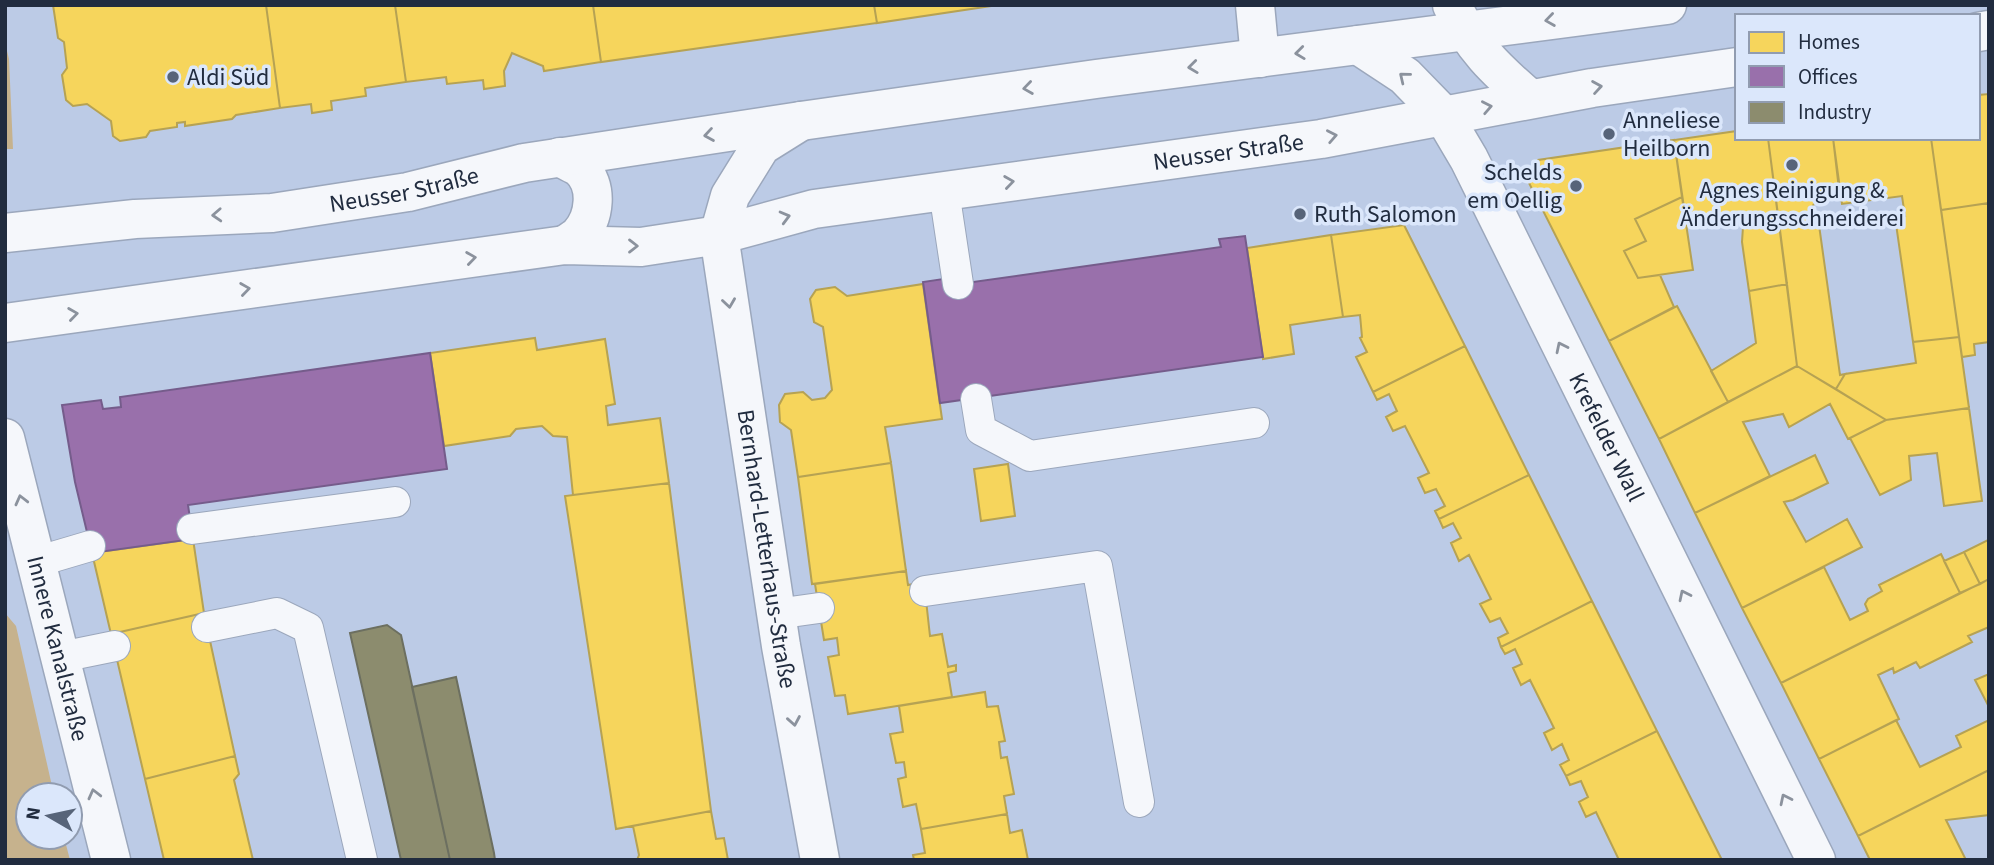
<svg xmlns="http://www.w3.org/2000/svg" width="1994" height="865" font-family="'Source Sans 3',sans-serif">
	<style>
		.green { fill: #c6b28d }
		.homes { fill: #f6d55c; stroke: #b6a253; stroke-width: 2 }
		.offices { fill: #9970ab; stroke: #755c8b; stroke-width: 2 }
		.industry { fill: #8c8c6e; stroke: #6c6f60; stroke-width: 2 }
		.lines { fill: none; stroke-linecap: round; stroke-linejoin: round }
		.lane-casing { stroke: #9ba7bc; stroke-width: 32 }
		.street-casing { stroke: #9ba7bc; stroke-width: 41 }
		.secondary-casing { stroke: #9ba7bc; stroke-width: 41 }
		.lane { stroke: #f5f7fb; stroke-width: 30 }
		.street { stroke: #f5f7fb; stroke-width: 38 }
		.secondary { stroke: #f5f7fb; stroke-width: 38 }
		.oneway { stroke: #8b929d }
		.poi-dot { fill: #576479; stroke: #dbe7fb; stroke-width: 2.5 }
		.labels { text-anchor: middle; stroke-width: 7; stroke-linejoin: round; paint-order: stroke }
		.poi-label { font-size: 24px; fill: #212c3f; stroke: #dbe7fb; text-anchor: start }
		.street-label { font-size: 24px; fill: #212c3f; stroke: #dbe7fb }
	</style>
	<rect width="100%" height="100%" fill="#bccbe6"/>
	<!-- green -->
	<path class="green" d="M5,43L9,59L13,149H5Z
		M5,613L16,626L54,795H28V837H64L70,860H5Z"/>
	<!-- homes -->
	<path class="homes" d="M53,5H266L280,108L236,115L232,119L185,126V122L177,123V127L150,131L146,137L120,141L113,136L111,121L87,104L73,106L66,100L62,75L67,68L64,42L58,38Z
		M266,5H395L406,82L365,88L366,96L331,101L332,110L312,113L311,104L280,108Z
		M395,5H593L601,62L544,71L543,66L512,53L504,71L505,86L484,89L483,80L447,84L446,77L406,82Z
		M593,5H874L877,23L601,62Z
		M874,5H998L877,23Z
		M1989,94V203L1941,210L1931,138H1978V95Z
		M1737,131V138H1768L1787,284L1749,291L1742,242L1743,227L1741,212L1686,221L1674,140Z
		M1768,138H1833L1840,198L1815,202L1810,211L1812,226L1819,225L1840,375L1845,374L1836,389L1797,366Z
		M1833,138H1931L1959,337L1913,342L1895,217L1905,216L1902,196L1842,204Z
		M1674,140L1682,197L1635,219L1646,241L1624,251L1638,278L1660,275L1674,307L1609,341L1528,181L1538,160Z
		M1682,197L1693,270L1638,278L1624,251L1646,241L1635,219Z
		M1989,203V342L1974,344L1975,355L1962,357L1941,210Z
		M1404,225L1465,346L1373,392L1356,357L1367,352L1360,338L1362,337L1360,315L1343,317L1331,235Z
		M1331,235L1343,317L1290,325L1294,354L1263,359L1247,248Z
		M923,284L942,419L885,427L891,463L798,477L791,430L780,422L779,405L785,394L803,392L812,400L825,398L832,390L823,327L814,322L810,299L816,290L835,287L847,296Z
		M1787,284L1797,366L1728,402L1711,371L1756,343L1749,291Z
		M1677,306L1728,402L1659,439L1609,341Z
		M1959,337L1969,408L1886,420L1836,389L1845,374L1916,363L1913,342Z
		M535,338L537,350L605,339L615,404L606,406L608,425L660,418L669,483L573,495L567,437L553,436L542,426L516,429L510,436L444,446L430,353Z
		M1465,346L1529,475L1439,519L1435,511L1445,506L1436,489L1425,493L1418,478L1429,473L1405,426L1393,431L1386,417L1397,411L1389,394L1377,400L1373,392Z
		M1797,366L1886,420L1848,439L1830,404L1789,427L1783,414L1743,422L1770,476L1695,513L1659,439Z
		M1969,408L1982,501L1944,506L1937,453L1909,456L1911,480L1880,495L1850,438L1886,420Z
		M1815,455L1828,483L1793,500L1784,502L1806,542L1847,519L1862,547L1742,608L1695,513Z
		M891,463L906,571L812,584L798,477Z
		M1008,464L1015,516L981,521L974,469Z
		M1529,475L1592,601L1501,647L1498,638L1508,633L1500,618L1490,622L1480,604L1491,599L1469,555L1459,561L1451,543L1461,538L1453,523L1443,528L1439,519Z
		M669,483L711,811L616,829L565,496Z
		M193,539L204,613L111,634L92,553Z
		M1988,540L1989,579L1980,584L1964,552Z
		M1964,552L1980,584L1960,593L1944,561Z
		M1941,554L1960,593L1781,683L1742,608L1824,567L1850,620L1868,611L1865,604L1868,599L1882,591L1879,585Z
		M906,571L908,585L924,582L930,636L942,634L948,667L956,665V671L948,673L952,697L848,714L845,695L835,696L828,657L839,655L837,638L824,640L815,584Z
		M1989,579V627L1968,636L1972,642L1920,668L1916,662L1894,673L1893,668L1878,675L1899,719L1819,759L1781,683Z
		M1592,601L1657,731L1566,776L1560,765L1569,760L1562,744L1552,750L1544,733L1554,728L1530,680L1521,685L1513,668L1522,664L1515,649L1505,654L1501,647Z
		M204,613L235,756L145,779L111,634Z
		M1989,674V707L1975,680Z
		M985,692L987,707L998,706L1005,741L999,742L1001,758L1007,757L1014,794L1004,796L1007,814L921,829L916,804L903,807L898,779L906,777L904,762L896,763L890,734L903,732L899,706Z
		M1896,720L1920,767L1961,747L1956,736L1989,720V770L1858,836L1819,759Z
		M1657,731L1722,860H1619L1596,812L1586,817L1579,802L1588,797L1581,781L1570,785L1566,776Z
		M235,756L239,774L234,780L253,860H164L145,779Z
		M1989,770V815L1946,820L1966,860H1870L1858,836Z
		M711,811L716,839L724,838L728,860H637L639,855L633,826Z
		M1007,814L1010,833L1022,830L1028,860H914L913,855L925,853L921,829Z"/>
	<!-- offices -->
	<path class="offices" d="M1245,236L1263,357L940,403L923,282L943,279L945,286L1221,247L1219,239Z
		M430,353L447,469L188,505L193,539L92,553L75,482L62,405L101,400L103,409L121,407L120,397Z"/>
	<!-- industry -->
	<path class="industry" d="M387,625L401,635L450,860H401L350,633Z
		M456,677L494,853L495,860H450L412,687Z"/>
	<g class="lines">
		<!-- lane casing -->
		<g class="lane-casing">
			<path id="lane" d="M944,191L958,284
				M976,399L981,430L1030,456L1254,423
				M192,529L395,502
				M36,562L90,546
				M925,591L1097,566L1139,802
				M776,614L819,608
				M207,627L277,613L308,628L362,860
				M61,657L115,646"/>
		</g>
		<!-- street casing -->
		<g class="street-casing">
			<g id="street">
				<path d="M1255,5L1260,58"/>
				<path id="s1" d="M1358,45L1405,76L1443,115L1469,159L1816,860"/>
				<path id="s2" d="M801,121L761,146L730,196L719,235L781,646L820,860"/>
				<path id="s3" d="M5,438L111,860"/>
			</g>
		</g>
		<!-- secondary casing -->
		<g class="secondary-casing">
			<g id="secondary">
				<path d="M1452,5C1472,47 1495,69 1530,99"/>
				<path d="M1978,32L1989,30"/>
				<path d="M560,157C566,161 574,164 580,168C599,185 595,218 579,235C575,239 569,242 565,245"/>
				<path id="s4" d="M5,233L135,219L272,213L408,192L524,163L801,121L1096,79L1667,5"/>
				<path id="s5" d="M5,323L565,245L641,247L719,235L814,209L1321,139L1592,88L1737,67"/>
			</g>
		</g>
		<!-- lane -->
		<use href="#lane" class="lane"/>
		<!-- street -->
		<use href="#street" class="street"/>
		<!-- secondary -->
		<use href="#secondary" class="secondary"/>
	</g>
	<!-- one-way arrows -->
	<defs><path id="oneway-chevron" d="M-2-3.5L2.5 0L-2 3.5" fill="none" stroke-width="1.6" stroke-linecap="round" stroke-linejoin="round" transform="scale(1.75)"/></defs>
	<g class="oneway">
		<use href="#oneway-chevron" transform="translate(1550 20) rotate(172)"/>
		<use href="#oneway-chevron" transform="translate(1300 53) rotate(173)"/>
		<use href="#oneway-chevron" transform="translate(1193 67) rotate(173)"/>
		<use href="#oneway-chevron" transform="translate(1404 77) rotate(-141)"/>
		<use href="#oneway-chevron" transform="translate(1597 87) rotate(-9)"/>
		<use href="#oneway-chevron" transform="translate(1028 88) rotate(172)"/>
		<use href="#oneway-chevron" transform="translate(1487 107) rotate(-11)"/>
		<use href="#oneway-chevron" transform="translate(709 135) rotate(171)"/>
		<use href="#oneway-chevron" transform="translate(1332 136) rotate(-11)"/>
		<use href="#oneway-chevron" transform="translate(1009 182) rotate(-8)"/>
		<use href="#oneway-chevron" transform="translate(217 215) rotate(177)"/>
		<use href="#oneway-chevron" transform="translate(785 217) rotate(-15)"/>
		<use href="#oneway-chevron" transform="translate(633 246)"/>
		<use href="#oneway-chevron" transform="translate(471 258) rotate(-8)"/>
		<use href="#oneway-chevron" transform="translate(245 289) rotate(-8)"/>
		<use href="#oneway-chevron" transform="translate(729 303) rotate(82)"/>
		<use href="#oneway-chevron" transform="translate(73 314) rotate(-8)"/>
		<use href="#oneway-chevron" transform="translate(1561 347) rotate(-116)"/>
		<use href="#oneway-chevron" transform="translate(21 500) rotate(-104)"/>
		<use href="#oneway-chevron" transform="translate(1684 595) rotate(-116)"/>
		<use href="#oneway-chevron" transform="translate(794 721) rotate(80)"/>
		<use href="#oneway-chevron" transform="translate(94 794) rotate(-104)"/>
		<use href="#oneway-chevron" transform="translate(1785 799) rotate(-116)"/>
	</g>
	<!-- markers -->
	<g class="poi-dot">
		<circle cx="173" cy="77" r="7"/>
		<circle cx="1609" cy="134" r="7"/>
		<circle cx="1792" cy="165" r="7"/>
		<circle cx="1576" cy="186" r="7"/>
		<circle cx="1300" cy="214" r="7"/>
	</g>
	<g class="labels">
		<!-- poi labels -->
		<g class="poi-label">
			<text x="187" y="85">Aldi Süd</text>
			<text x="1623" y="128">Anneliese<tspan x="1623" dy="28">Heilborn</tspan></text>
			<text x="1562" y="180" text-anchor="end">Schelds<tspan x="1562" dy="28">em Oellig</tspan></text>
			<text x="1792" y="198" text-anchor="middle">Agnes Reinigung &amp;<tspan x="1792" dy="28">Änderungsschneiderei</tspan></text>
			<text x="1314" y="222">Ruth Salomon</text>
		</g>
		<!-- street labels -->
		<g class="street-label">
			<text dy="8" stroke="none"><textPath href="#s5" startOffset="1237">Neusser Straße</textPath></text>
			<text dy="8" stroke="none"><textPath href="#s4" startOffset="402">Neusser Straße</textPath></text>
			<text dy="8" stroke="none"><textPath href="#s1" startOffset="472">Krefelder Wall</textPath></text>
			<text dy="8" stroke="none"><textPath href="#s2" startOffset="464">Bernhard-Letterhaus-Straße</textPath></text>
			<text dy="8" stroke="none"><textPath href="#s3" startOffset="217">Innere Kanalstraße</textPath></text>
		</g>
	</g>
	<!-- border -->
	<rect width="1994" height="865" fill="none" stroke="#212c3f" stroke-width="14"/>
	<!-- legend -->
	<rect x="1735" y="14" width="245" height="126" fill="#dbe7fb" stroke="#919cb0" stroke-width="2"/>
	<rect x="1749" y="32" width="35" height="21" fill="#f6d55c" stroke="#919cb0" stroke-width="2"/>
	<text x="1798" y="49" font-size="21" fill="#212c3f">Homes</text>
	<rect x="1749" y="66" width="35" height="21" fill="#9970ab" stroke="#919cb0" stroke-width="2"/>
	<text x="1798" y="84" font-size="21" fill="#212c3f">Offices</text>
	<rect x="1749" y="102" width="35" height="21" fill="#8c8c6e" stroke="#919cb0" stroke-width="2"/>
	<text x="1798" y="119" font-size="21" fill="#212c3f">Industry</text>
	<!-- north arrow -->
	<g transform="translate(49 816) rotate(279)"><circle r="33" fill="#dbe7fb" stroke="#919cb0" stroke-width="2"/>
	<path d="M0-5L12 26L0 18L-12 26Z" fill="#576479"/>
	<text y="-10" font-size="19" font-weight="bold" text-anchor="middle" fill="#212c3f">N</text>
	</g>
</svg>
